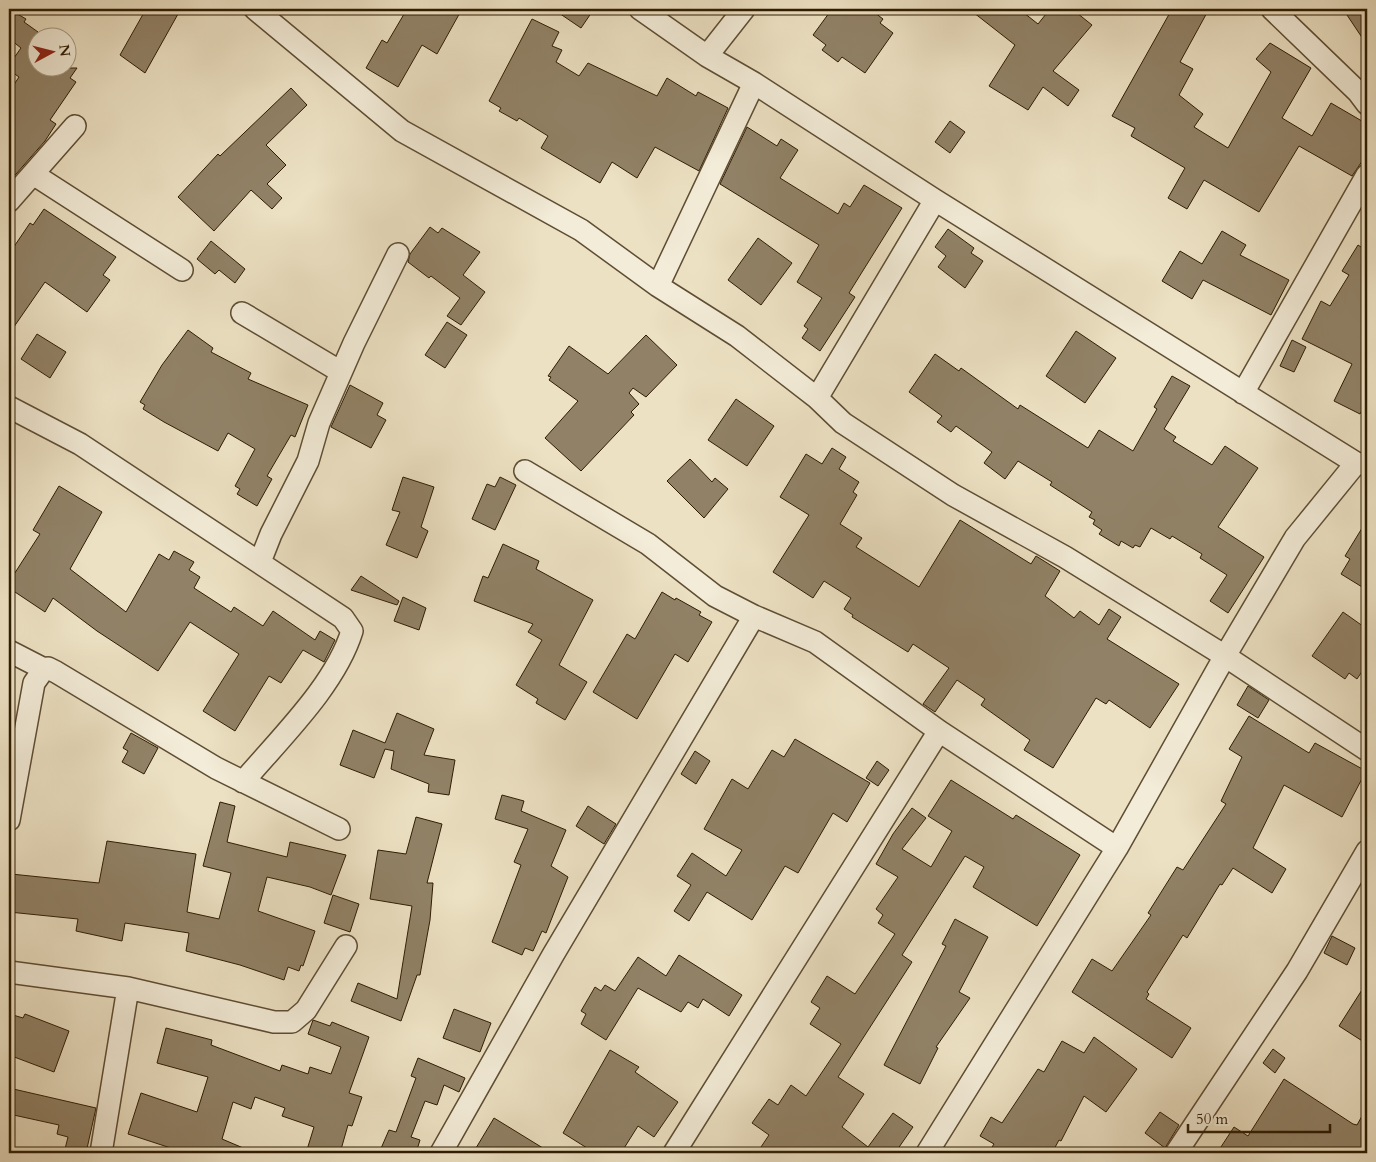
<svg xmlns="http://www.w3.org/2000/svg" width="1376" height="1162" font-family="Cardo,serif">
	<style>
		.building { fill: #918267; stroke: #2e1c03 }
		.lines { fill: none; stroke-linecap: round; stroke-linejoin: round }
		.minor-casing { stroke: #5e4d33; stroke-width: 24 }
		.minor { stroke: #f3ecd8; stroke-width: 21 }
	</style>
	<rect width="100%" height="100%" fill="#ece1c3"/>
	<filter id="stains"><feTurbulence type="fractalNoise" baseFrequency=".004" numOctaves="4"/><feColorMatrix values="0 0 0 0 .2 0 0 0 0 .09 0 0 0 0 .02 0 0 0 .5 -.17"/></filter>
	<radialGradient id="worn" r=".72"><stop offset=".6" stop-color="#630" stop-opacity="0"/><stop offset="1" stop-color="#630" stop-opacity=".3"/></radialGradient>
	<!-- building -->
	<path class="building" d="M9,9L26,19L24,22L38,32V68H77L70,78L76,82L50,120L56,124L45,141L9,182V92L19,77L9,70V65L21,48L11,40L9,43Z
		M146,9H169L178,14L145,73L120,55Z
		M407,9H462L437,54L422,45L398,87L366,68L382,40L387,43Z
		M553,9H594L581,28Z
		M832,9H870L883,19L880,23L893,33L865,73L842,57L838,62L822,50L826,45L813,35Z
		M969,9H1019L1038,24L1050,9H1072L1092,25L1053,71L1079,90L1068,106L1043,87L1028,110L989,86L1015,45Z
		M1172,9H1209L1180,62L1193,69L1179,95L1203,114L1194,127L1228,148L1271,72L1256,59L1270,43L1311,68L1282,118L1312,136L1331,103L1367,124V154L1352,176L1299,146L1259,212L1204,180L1187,209L1168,198L1185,168L1131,136L1135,128L1112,116Z
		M1343,9H1367V45Z
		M532,19L559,32L552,46L562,50L556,62L579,76L588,63L657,96L667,78L696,96L698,92L728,108L699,171L655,147L637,178L612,162L600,183L541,148L548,136L519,118L517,121L499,111L501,108L489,101Z
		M291,88L307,105L266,145L286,165L267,184L282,198L272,209L251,190L214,231L178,197L218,154L220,156Z
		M950,121L965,132L950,153L935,142Z
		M747,127L777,146L781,139L798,150L780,178L838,214L844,203L850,207L864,185L902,208L849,293L855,297L820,351L802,338L808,329L804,326L822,298L797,282L819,245L720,184Z
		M44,209L116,257L103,275L110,280L87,312L45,282L9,334V254L30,223L33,225Z
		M430,227L438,233L442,228L480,252L463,275L485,292L461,325L447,316L460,298L431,276L429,278L408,262L410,254Z
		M948,229L974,248L971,253L983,261L965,288L938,267L946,256L935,247Z
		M1222,231L1246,245L1240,255L1289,280L1271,315L1203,280L1192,299L1162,281L1180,251L1202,264Z
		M758,238L792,263L761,305L728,280Z
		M211,241L245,269L235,283L219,270L215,274L197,259Z
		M1358,245L1367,251V400L1360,414L1334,401L1352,364L1302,339L1321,301L1330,306L1349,275L1342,271Z
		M447,322L467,335L445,368L425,355Z
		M188,330L213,348L211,352L251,373L248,379L308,405L295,437L291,435L267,476L272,479L257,506L237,494L240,489L235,486L255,449L228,433L218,451L164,422L143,409L145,405L140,402L162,365Z
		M1076,331L1116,358L1085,403L1046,376Z
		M37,334L66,352L50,378L21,359Z
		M646,335L677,365L646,397L633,388L629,393L639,404L631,412L634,415L581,471L545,438L578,401L549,380L551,377L548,376L569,346L608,374Z
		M1292,340L1306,347L1294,372L1280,366Z
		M935,354L959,371L961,368L1018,409L1020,405L1088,448L1099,430L1133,451L1157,409L1154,407L1172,376L1190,386L1164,429L1176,437L1173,441L1212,465L1225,446L1258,468L1218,527L1264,557L1228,613L1210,601L1227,575L1200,558L1202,554L1172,536L1170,539L1151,528L1140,547L1135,545L1133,548L1121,541L1119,546L1099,534L1102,530L1093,524L1095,520L1089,517L1092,512L1050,485L1052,482L1018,461L1005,479L984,463L992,452L956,426L951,432L937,422L942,416L909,392Z
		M350,385L383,403L377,415L386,420L371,448L331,427Z
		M736,399L774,426L747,466L708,440Z
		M832,448L846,457L839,469L859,482L853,492L857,495L840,524L862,538L856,547L919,587L960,520L1031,564L1036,556L1060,571L1045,596L1074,618L1080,611L1099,625L1109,609L1121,617L1107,639L1179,684L1150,728L1109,700L1106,704L1096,698L1053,768L1024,750L1030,740L981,705L985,699L957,680L935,712L923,704L949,668L913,644L908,652L852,617L853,615L844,609L851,598L824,581L813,598L773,572L809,515L780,497L806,454L822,464Z
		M690,459L712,482L715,478L728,489L704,518L667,481Z
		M403,477L434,487L421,527L428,531L417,558L386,545L400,512L392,510Z
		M500,477L516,485L495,530L472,519L487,484L495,487Z
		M59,486L102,512L70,569L126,612L159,554L169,560L174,551L194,562L189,570L200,577L194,588L231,612L234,607L263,626L273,611L315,640L320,631L335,640L324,662L303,650L281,683L269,676L235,731L203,711L239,654L190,622L158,671L97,631L53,598L45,612L9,588V582L40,534L33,530Z
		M1367,520V590L1341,574L1350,559L1345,556Z
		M503,544L539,561L536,569L593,600L559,665L587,682L565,720L536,703L538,699L516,685L542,640L528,632L533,624L474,601L483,576L488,578Z
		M361,576L399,601L397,605L351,590Z
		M662,592L675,600L676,598L701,612L699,615L712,622L688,662L675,654L637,719L593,692L627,634L635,639Z
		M403,597L426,608L419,630L394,621Z
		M1343,612L1367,629V664L1357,679L1349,673L1345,679L1312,656Z
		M1248,686L1269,700L1258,718L1237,705Z
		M397,713L434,729L424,755L455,760L449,795L428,792L429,784L391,769L394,751L385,749L374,778L340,765L353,730L385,743Z
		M1249,716L1309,753L1315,743L1366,771L1342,817L1284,785L1253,848L1286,869L1272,893L1233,868L1222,885L1220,884L1187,938L1183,935L1147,992L1149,994L1146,999L1191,1028L1172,1058L1072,992L1092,959L1112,971L1151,915L1148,913L1177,867L1183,870L1226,804L1221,801L1242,757L1229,749Z
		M131,733L158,748L144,774L122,762L128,751L123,748Z
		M795,739L870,783L847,822L833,813L798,873L785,866L752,920L707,892L689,921L674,911L691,885L677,876L692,853L726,876L742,850L704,829L732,779L748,789L772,750L784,757Z
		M695,751L710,761L696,784L681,774Z
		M877,761L889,770L878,786L866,778Z
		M951,780L1013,819L1016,815L1080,855L1037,926L973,887L984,867L965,856L902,955L912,962L838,1077L864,1094L842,1127L868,1147L893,1113L913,1127L895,1153H757L769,1135L752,1123L769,1099L778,1105L791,1085L806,1096L841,1044L810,1024L820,1008L811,1002L827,976L855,994L895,934L878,923L883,915L876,909L898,877L876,864L893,834L912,808L926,818L902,849L931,867L952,831L928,816Z
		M502,795L524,801L521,811L566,830L551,866L568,877L546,933L542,931L533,951L525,948L522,955L492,942L521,865L514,862L528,829L495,819Z
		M220,802L235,806L227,842L287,857L290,842L346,855L331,895L310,887L267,877L258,911L315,931L303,966L301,965L299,971L288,967L284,980L240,965L186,951L189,933L125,923L122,941L76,931L78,919L9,912L11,874L99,883L107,841L196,854L187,912L219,919L231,873L203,866Z
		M588,806L616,824L604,844L576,826Z
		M416,817L442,824L427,883H433L430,920L420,975H417L401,1021L351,1001L358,983L397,999L412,906L370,899L378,850L406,854Z
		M333,895L359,904L350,932L324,923Z
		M955,919L988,937L959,992L970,998L936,1047L938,1048L920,1084L884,1065L946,946L942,944Z
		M1332,936L1355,948L1347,965L1324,953Z
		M679,955L742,995L729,1016L703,999L698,1008L688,1002L681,1012L638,988L606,1040L581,1024L586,1014L581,1011L595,987L601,991L605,985L615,991L638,957L666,976Z
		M1367,982V1044L1339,1026Z
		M454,1009L491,1023L480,1052L443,1038Z
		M25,1014L69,1031L54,1072L9,1055V1027L13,1015L23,1018Z
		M313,1020L330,1026L332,1022L369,1037L349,1093L362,1097L352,1126L348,1125L340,1153H306L314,1127L282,1116L285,1108L255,1097L251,1109L233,1102L222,1139L255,1153H186L128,1134L141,1093L197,1112L208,1077L157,1063L166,1028L212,1040L211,1045L280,1071L282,1065L308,1074L310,1067L331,1074L341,1047L308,1034Z
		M1094,1037L1137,1069L1106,1112L1084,1096L1061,1141L1059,1140L1052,1153H988L994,1144L980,1136L991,1117L1002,1123L1038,1069L1044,1072L1062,1041L1084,1053Z
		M1273,1049L1285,1058L1275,1073L1263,1063Z
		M610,1050L639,1067L635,1072L678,1102L654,1137L638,1126L621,1153H595L563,1133Z
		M418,1058L465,1078L459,1092L444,1085L437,1105L425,1101L411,1137L420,1140L416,1153H379L389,1130L396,1132L416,1078L411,1076Z
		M1284,1079L1353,1124L1357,1125L1367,1107V1153H1217L1234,1127L1248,1136Z
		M9,1088L96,1108L86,1153L65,1149L68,1137L57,1134L59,1125L9,1114Z
		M1160,1112L1179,1125L1165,1148L1145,1133Z
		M494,1118L551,1153H473Z"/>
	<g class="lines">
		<!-- minor casing -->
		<g class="minor-casing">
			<path id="minor" d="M255,9L402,131L581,230L658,286L737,336L817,398L843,423L953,495L1065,557L1225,656L1367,750
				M640,9L707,56L754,83L658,286
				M1272,9L1358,92L1367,104
				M707,56L744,9
				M754,83L935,200L1356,463L1367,465
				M33,174L182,270
				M9,201L75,126
				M242,313L341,372
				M1243,393L1367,175
				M817,398L935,200
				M9,407L80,444L343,618L352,631C335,686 280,738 243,782
				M525,471L648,544L715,596L754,616L815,642L939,731L1117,848
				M260,562L271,534L308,461L319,423L354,343L398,254
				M9,651L44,669L48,668L56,672L216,768L339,829
				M9,820L34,683L44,669
				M9,972L128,988L274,1022H292L306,1010L346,946
				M101,1153L128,988
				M441,1153L553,955L754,616
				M674,1153L939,731
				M927,1153L1117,848L1225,656L1295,538L1356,463
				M1176,1153L1297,971L1367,851"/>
		</g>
		<!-- minor -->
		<use href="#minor" class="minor"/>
	</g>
	<!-- margin -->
	<rect width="1376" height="1162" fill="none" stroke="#ece1c3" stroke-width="30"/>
	<rect x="10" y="10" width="1356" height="1142" fill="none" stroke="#2e1c03" stroke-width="2.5"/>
	<rect x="15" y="15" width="1346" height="1132" fill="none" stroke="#2e1c03"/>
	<!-- north arrow -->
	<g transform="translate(52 52) rotate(83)"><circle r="24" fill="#f3ecd8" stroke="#a49983"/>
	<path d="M0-4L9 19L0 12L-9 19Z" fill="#8f2418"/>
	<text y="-8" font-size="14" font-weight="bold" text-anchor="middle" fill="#2e1c03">N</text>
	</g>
	<!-- scale -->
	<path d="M1188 1124v8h142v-8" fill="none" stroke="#2e1c03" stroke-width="2.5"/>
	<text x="1196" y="1124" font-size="15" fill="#2e1c03" stroke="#f3ecd8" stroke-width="4" paint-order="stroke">50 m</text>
	<rect width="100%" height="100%" filter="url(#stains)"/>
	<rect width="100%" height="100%" fill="url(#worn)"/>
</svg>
